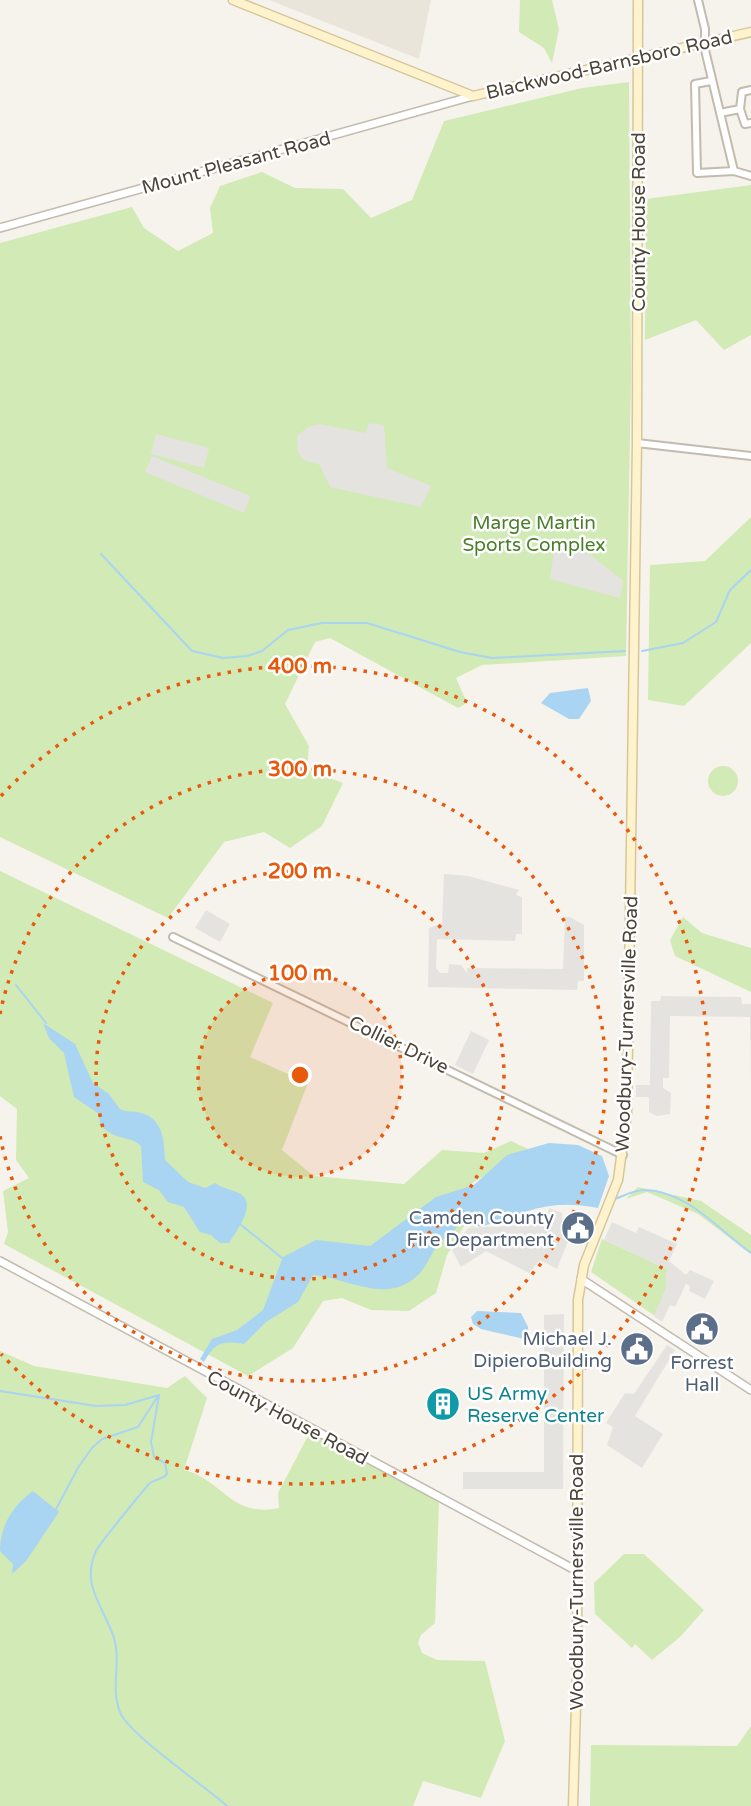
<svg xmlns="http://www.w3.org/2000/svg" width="751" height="1806" font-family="'Varela Round',sans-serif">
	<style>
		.residential { fill: #eae5da }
		.green { fill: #d2eab5 }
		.parking { fill: #e5e3e0 }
		.water { fill: #a9d4f2 }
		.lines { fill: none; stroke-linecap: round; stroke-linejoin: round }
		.stream { stroke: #a9d4f2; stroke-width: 2 }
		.minor-casing { stroke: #c2bbae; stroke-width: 10 }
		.tertiary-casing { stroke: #c2bbae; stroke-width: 10 }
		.secondary-casing { stroke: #d6c79b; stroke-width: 11 }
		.minor { stroke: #fff; stroke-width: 6 }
		.tertiary { stroke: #fff; stroke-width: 7 }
		.secondary { stroke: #fff3cd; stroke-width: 8 }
		.ring { fill: none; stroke: #e8590c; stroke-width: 3.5; stroke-dasharray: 3.5 7 }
		.labels { text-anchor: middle; stroke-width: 5; stroke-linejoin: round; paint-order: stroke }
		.street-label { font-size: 19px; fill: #4b4439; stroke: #fff }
		.park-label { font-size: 19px; fill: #4a7f2a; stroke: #fff }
		.service-label { font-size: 19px; fill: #4e5e75; stroke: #fff; text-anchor: end }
		.culture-label { font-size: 19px; fill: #0d838f; stroke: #fff; text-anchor: start }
		.centre { fill: #e8590c; stroke: #fff; stroke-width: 3.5 }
		.ring-label { font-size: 21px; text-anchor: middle; font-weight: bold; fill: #e8590c; stroke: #fff; stroke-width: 5; stroke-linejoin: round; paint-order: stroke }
	</style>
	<rect width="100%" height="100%" fill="#f6f3ec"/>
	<!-- residential -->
	<path class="residential" d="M269,0H431L419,59Z"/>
	<!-- green -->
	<path class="green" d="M520,0H552L559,29L552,63L544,48L519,32Z
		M629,82L631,377L626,656L482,665L456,678L467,703L458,708L330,638L315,642L285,704L309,746L307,770L343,783L322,826L290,848L264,832L224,842L168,918L0,837V243L132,207L144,228L178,251L213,233L210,208L220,186L262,172L295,188L343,189L371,218L412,200L444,121L582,88Z
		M751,185V335L724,350L696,320L645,340L646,199Z
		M751,517V643L684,706L648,700L650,565L705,561Z
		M708 781a15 15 0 1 1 30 0a15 15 0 1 1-30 0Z
		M0,871L273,1003L250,1057L308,1083L282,1150L314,1176L404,1184L442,1150L484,1153L511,1141L528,1149L469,1185L476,1227L464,1226L447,1255L436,1293L409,1311L371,1310L342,1298L323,1301L293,1348L248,1376L4,1244L8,1232L3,1191L29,1178L16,1160L17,1109L0,1096Z
		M683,917L702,933L751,948V992L675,956L670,940Z
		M638,1187L701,1201L751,1235V1254L698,1214L647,1192L626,1199Z
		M602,1239L667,1269L666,1289L655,1316L591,1272Z
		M0,1351L34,1366L167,1388L185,1376L207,1398L184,1470C224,1480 230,1518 279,1508L278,1493L310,1432L439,1501L435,1623L421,1635L418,1643L422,1653L437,1660L485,1661L505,1741L481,1798L423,1781L413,1806H0Z
		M624,1554H644L704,1610L681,1636L652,1660L635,1644L632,1648L595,1614L594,1583Z
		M751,1726V1806H590L591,1745L737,1746Z"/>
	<!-- parking -->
	<path class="parking" d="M369,423L384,425L387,468L431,486L421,507L330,487L320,465L304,460L298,453L297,436L308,427L319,424L366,433Z
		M156,434L209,448L204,468L151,454Z
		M152,456L250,496L244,513L145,472Z
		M556,539L592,556L623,581L620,598L550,579Z
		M444,874L468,876L519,890L516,895L522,897V934H516L515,941L437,939L436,968L440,973H448L449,964L461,965L467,973V968L563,969L565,917H570L584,925V981H578L577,990L428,987L429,928L442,923Z
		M206,910L230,924L220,942L195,928Z
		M661,996L741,997L742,1004H751V1087L750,1017L670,1016L669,1078H663V1088L671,1093L670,1114L657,1116L649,1112V1097H636V1085H650L651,1001H660Z
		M471,1031L489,1040L473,1074L455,1065Z
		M549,1208L562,1213L563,1228L571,1234L557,1269L540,1260L529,1273L486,1251L461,1267L452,1250L468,1228L545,1224Z
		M612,1222L636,1233L639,1227L677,1244L669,1261L686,1275L690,1270L714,1281L705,1299L689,1291L690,1286L686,1284L675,1307L670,1305L662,1322L654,1316L666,1289L667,1269L604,1240Z
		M564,1314L563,1489H463V1472H544V1315Z
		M667,1345L675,1350L635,1416L663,1434L642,1468L607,1445L613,1427L606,1423L625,1393L634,1394Z"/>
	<!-- water -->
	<path class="water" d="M588,688L591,701L579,719H569L541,703L550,693Z
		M43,1023L75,1044L93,1083L109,1094L120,1109C127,1113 134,1110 141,1113C164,1119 164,1142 165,1160L188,1182L205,1188L215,1183C223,1189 235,1190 242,1195C256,1206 236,1232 229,1243H220L211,1235L200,1232L184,1207L168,1202L159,1190L143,1182L141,1146C131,1135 117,1142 100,1125L99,1114L74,1097L64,1053L49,1038Z
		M549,1143L578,1145L602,1156L609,1176L598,1208C546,1198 526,1213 480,1227L464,1218C457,1230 447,1234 438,1245C430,1254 427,1267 417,1276C385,1305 349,1278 313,1275L298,1302L266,1322L244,1344C223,1341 216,1341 204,1362L200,1359L212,1339L237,1330L263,1310L283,1257L316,1240L370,1246L436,1197L474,1185L507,1155Z
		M477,1311L521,1313L528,1327L529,1340L481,1329L473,1324L471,1317Z
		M33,1491L59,1512L26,1561L12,1574L13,1564L0,1551C0,1526 13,1505 33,1491Z"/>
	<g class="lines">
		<!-- stream -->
		<path class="stream" d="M101,554L192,651L223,658L247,656L262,651L288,630L322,623H367L460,652L492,658L625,651
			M642,651L683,643L716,622L730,590L751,570
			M16,985L46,1023
			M612,1200C622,1197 633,1190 644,1190C686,1190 719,1230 751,1253
			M240,1224L282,1258
			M0,1391L96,1406L125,1405L159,1395
			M159,1395L151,1442L154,1457L165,1463L167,1474C162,1480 154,1479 149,1484C142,1492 100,1543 96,1551C82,1582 99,1601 111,1630C124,1658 109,1684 120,1712C128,1734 205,1786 227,1806
			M55,1511L79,1466L92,1448L102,1439L138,1427L158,1396"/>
		<!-- minor casing -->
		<g class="minor-casing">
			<path id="minor" d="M698,0L705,29V50L734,171
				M711,81L695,84L697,173L734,171L751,176
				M751,90L742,92L740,109L745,124L751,123
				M720,113L740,109
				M637,443L751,456
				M173,937L623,1155"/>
		</g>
		<!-- tertiary casing -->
		<g class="tertiary-casing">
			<path id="tertiary" d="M0,228L473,96
				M0,1261L577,1571
				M581,1279L751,1390"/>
		</g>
		<!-- secondary casing -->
		<g class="secondary-casing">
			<path id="secondary" d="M233,0L473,96L751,32
				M573,1806L577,1673L578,1300L584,1265L618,1180L627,1113L637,443L638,0"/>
		</g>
		<!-- minor -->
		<use href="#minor" class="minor"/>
		<!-- tertiary -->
		<use href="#tertiary" class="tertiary"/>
		<!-- secondary -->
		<use href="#secondary" class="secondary"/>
	</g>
	<!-- distance rings -->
	<circle cx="300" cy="1075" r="102" fill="#e8590c" fill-opacity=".12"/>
	<g class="ring">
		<circle cx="300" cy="1075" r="102"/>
		<circle cx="300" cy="1075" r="204"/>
		<path d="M0 1014A306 306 0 1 1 0 1136"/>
		<path d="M1 796A409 409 0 1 1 1 1354"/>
	</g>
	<!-- icons -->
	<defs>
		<g id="civic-disc" transform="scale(1.75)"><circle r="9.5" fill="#5c6f8a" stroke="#fff"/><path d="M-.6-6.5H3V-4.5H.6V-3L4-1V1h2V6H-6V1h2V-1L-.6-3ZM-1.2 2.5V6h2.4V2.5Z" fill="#fff"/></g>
		<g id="building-disc" transform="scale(1.75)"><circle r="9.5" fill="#0f9aa8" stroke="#fff"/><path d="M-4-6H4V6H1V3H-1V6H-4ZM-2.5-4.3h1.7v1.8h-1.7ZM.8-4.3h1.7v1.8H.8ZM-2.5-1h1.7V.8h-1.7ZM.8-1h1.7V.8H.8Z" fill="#fff"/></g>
	</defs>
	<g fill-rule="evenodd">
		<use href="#civic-disc" x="578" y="1228"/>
		<use href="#civic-disc" x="702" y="1329"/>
		<use href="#civic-disc" x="637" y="1349"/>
		<use href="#building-disc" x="443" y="1404"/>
	</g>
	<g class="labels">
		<!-- street labels -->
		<g class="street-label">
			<text transform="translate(609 64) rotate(-13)" y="7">Blackwood-Barnsboro Road</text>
			<text transform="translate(236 162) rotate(-15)" y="7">Mount Pleasant Road</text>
			<text transform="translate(638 222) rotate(-90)" y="7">County House Road</text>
			<text transform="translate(626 1024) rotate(-88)" y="7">Woodbury-Turnersville Road</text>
			<text transform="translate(399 1044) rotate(26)" y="7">Collier Drive</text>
			<text transform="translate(288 1417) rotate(28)" y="7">County House Road</text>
			<text transform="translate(576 1582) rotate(-90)" y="7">Woodbury-Turnersville Road</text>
		</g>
		<!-- park labels -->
		<g class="park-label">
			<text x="534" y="529">Marge Martin<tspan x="534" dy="22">Sports Complex</tspan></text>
		</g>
		<!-- service labels -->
		<g class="service-label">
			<text x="554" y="1224">Camden County<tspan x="554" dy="22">Fire Department</tspan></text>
			<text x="612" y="1345">Michael J.<tspan x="612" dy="22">DipieroBuilding</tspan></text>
			<text x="702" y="1369" text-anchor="middle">Forrest<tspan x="702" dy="22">Hall</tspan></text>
		</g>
		<!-- culture labels -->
		<g class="culture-label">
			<text x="467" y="1400">US Army<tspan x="467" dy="22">Reserve Center</tspan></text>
		</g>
	</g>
	<circle cx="300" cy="1075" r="10" class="centre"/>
	<g class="ring-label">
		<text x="300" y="673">400 m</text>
		<text x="300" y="776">300 m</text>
		<text x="300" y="878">200 m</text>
		<text x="300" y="980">100 m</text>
	</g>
</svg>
